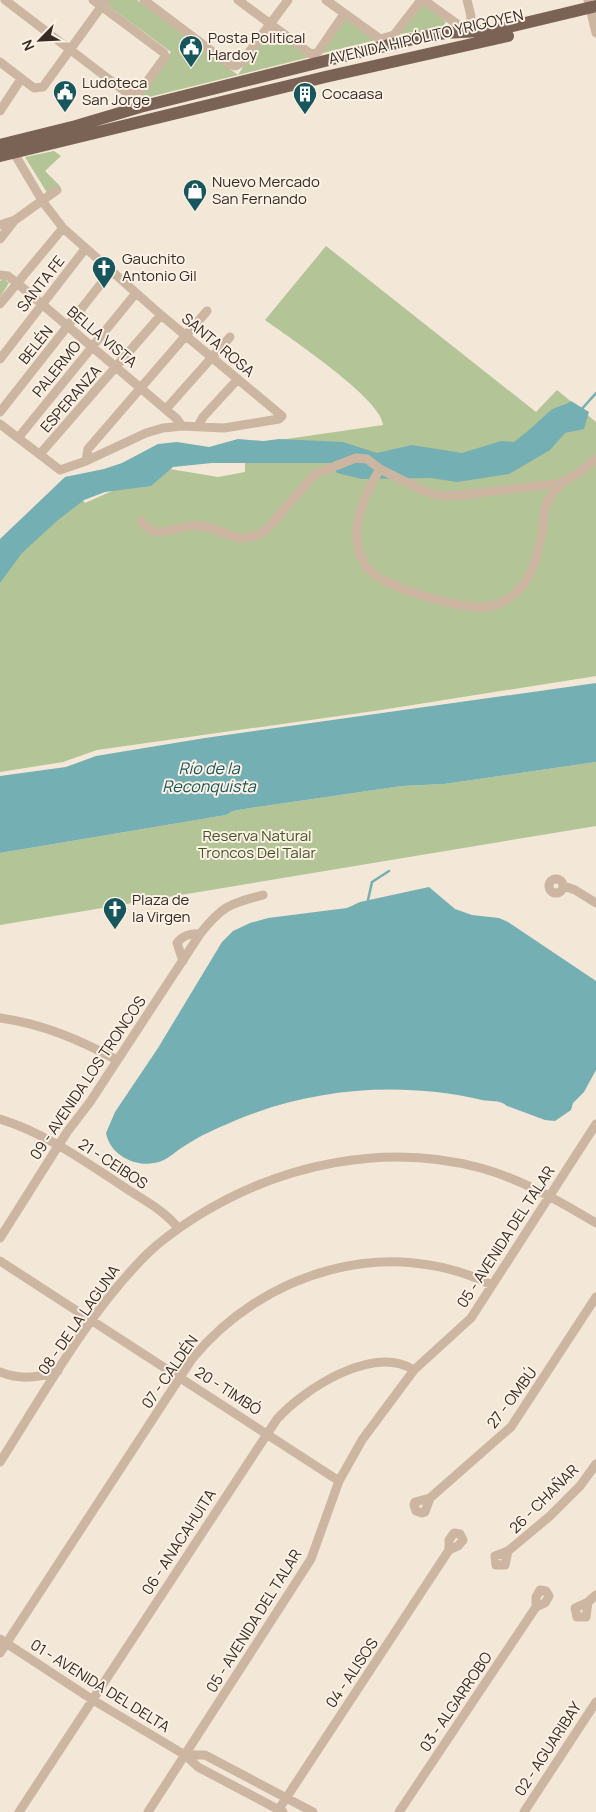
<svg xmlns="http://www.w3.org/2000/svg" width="596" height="1812" font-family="Manrope,sans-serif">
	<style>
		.green { fill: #b3c496 }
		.water { fill: #74afb3 }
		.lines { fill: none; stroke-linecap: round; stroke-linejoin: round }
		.stream { stroke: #74afb3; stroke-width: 2.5 }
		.minor { stroke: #ccb6a2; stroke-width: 9 }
		.primary { stroke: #7a6255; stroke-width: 12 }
		.labels { text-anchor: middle; stroke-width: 4; stroke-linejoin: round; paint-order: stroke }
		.street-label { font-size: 15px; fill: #362b25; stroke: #fbf1e4 }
		.poi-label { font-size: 15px; fill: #362b25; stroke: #fbf1e4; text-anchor: start }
		.park-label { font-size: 15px; fill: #445727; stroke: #fbf1e4 }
		.water-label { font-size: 16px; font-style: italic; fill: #17565c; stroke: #fbf1e4 }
	</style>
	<rect width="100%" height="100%" fill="#f3e7d7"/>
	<!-- green -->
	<path class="green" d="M110,0H137L238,75L270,24L314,56L137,100L171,52L107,5Z
		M423,0L446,22L443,27L394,35Z
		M344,14L380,39L315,55Z
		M54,151L61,156L45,171L60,186L49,196L25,157Z
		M326,246L536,412L557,390L596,422V676L381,710L97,750L63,762L0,772V542L67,480L85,503L164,468L218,477L245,472V445L383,425C382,399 287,336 265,320Z
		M4,279L9,283L0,297V281Z
		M596,762V826L0,925V853L226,815L233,811L250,808L402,786L444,784Z"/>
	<!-- water -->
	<path class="water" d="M571,401L589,412L584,429L565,433L550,450L509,474L457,482L431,478L362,479L337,473L330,463H212L173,467L151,486L105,492L84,500L58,520L22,553L0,583V539L65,477L104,469L122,463L158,444L177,442L209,447L238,439L264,441L279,439L343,442L377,453L412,445L462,453L501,441L514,442C527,432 538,422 550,411C556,406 565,406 571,401Z
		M596,683V762L444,784L402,786L250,808L233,811L226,815L0,853V776L66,767L96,756L205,738Z
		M429,887L455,909L472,915L499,918L508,922L596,981V1070L584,1092L573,1103L571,1110L555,1121L545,1120L507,1106C499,1099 491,1102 482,1100C399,1081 312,1088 234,1121C218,1128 201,1135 186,1145C175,1151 168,1161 154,1163C135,1167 110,1155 106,1133L115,1112L158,1048L222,942L233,931L250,923L268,918L347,908L360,902Z"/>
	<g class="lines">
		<!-- stream -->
		<path class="stream" d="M580,411L596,393
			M368,900L372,882L389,871"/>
		<!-- minor -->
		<path class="minor" d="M5,0L127,93L138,94L165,57L164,53L93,0
			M144,0L229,64L235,66L241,63L288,0
			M238,0L311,54L318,52L344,14
			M326,0L380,39L394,35L421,0
			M424,0L468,32
			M467,0L471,16L469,33
			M588,0L596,33
			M0,62L34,88L43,87L106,0
			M0,111L21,79
			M0,225L15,220
			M0,239L15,220L57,190
			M0,275L8,276L17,283L177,419L182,426
			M0,304L63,228
			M0,359L85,249
			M166,409L230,337
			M0,412L111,271
			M0,424L60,470L86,461L146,433L163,428L182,426L224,428L279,419L282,416L161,315L63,228L43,202L14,153L11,151
			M198,426L203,417L238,379
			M18,438L136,293
			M40,454L161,315
			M86,461L88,449L207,311
			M380,469C362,498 347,532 365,565C378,587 460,609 485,607C495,606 505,602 513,595C533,579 538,553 543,528C544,520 543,512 546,505C549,497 556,490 561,483
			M141,521C157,544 179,522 202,526C228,530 236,547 264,532L315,474L356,458L367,459L380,469L422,490L436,495L455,496L561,483L577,474L596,459
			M549 886a7 7 0 1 1 14 0a7 7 0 1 1-14 0Z
			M564,886L575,890L596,903
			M183,961L177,943C182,936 191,933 200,934C222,906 229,904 263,895
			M0,1018C43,1024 80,1040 117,1060
			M0,1119C46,1133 87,1163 127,1189C145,1201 165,1211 178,1228
			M0,1238L67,1132L90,1102L200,934
			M0,1261L339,1481
			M0,1372C19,1380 39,1378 58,1371
			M0,1462C45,1392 86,1316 145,1256C161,1240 180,1227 199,1215C282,1164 385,1142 481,1168C523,1180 559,1201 596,1223
			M430,1498L511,1427L596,1297
			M430,1498L425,1512L422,1513L416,1511L414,1505L415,1502Z
			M454,1533L460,1534L463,1540L458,1546L449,1550V1540Z
			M508,1551L505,1565H496L495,1556L508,1551L550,1516L580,1486L596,1464
			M540,1590L546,1591L549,1596L545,1603L536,1607V1597Z
			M588,1602L586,1617H577L575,1608L588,1602L596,1595
			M0,1639L93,1700L185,1755L198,1767L283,1812
			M0,1653L192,1359C264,1271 389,1234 492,1285
			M185,1755H205L313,1812
			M19,1812L277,1419C304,1389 373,1344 414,1370
			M148,1812L311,1559L339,1481L362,1440L414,1370L471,1318L596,1124
			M277,1812L449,1550
			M399,1812L536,1607
			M524,1812L596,1702"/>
		<!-- primary -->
		<path class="primary" d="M0,145L76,126L140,107L417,38L445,33L496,30L596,6
			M0,156L325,77L508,36"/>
	</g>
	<!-- icons -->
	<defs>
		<g id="civic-pin" transform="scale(1.25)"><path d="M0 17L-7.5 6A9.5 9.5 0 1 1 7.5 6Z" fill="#17565c" stroke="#fbf1e4"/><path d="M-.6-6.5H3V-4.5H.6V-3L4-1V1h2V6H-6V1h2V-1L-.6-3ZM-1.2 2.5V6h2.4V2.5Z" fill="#fff"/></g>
		<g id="building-pin" transform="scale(1.25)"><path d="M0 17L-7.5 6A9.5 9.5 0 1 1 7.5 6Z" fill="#17565c" stroke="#fbf1e4"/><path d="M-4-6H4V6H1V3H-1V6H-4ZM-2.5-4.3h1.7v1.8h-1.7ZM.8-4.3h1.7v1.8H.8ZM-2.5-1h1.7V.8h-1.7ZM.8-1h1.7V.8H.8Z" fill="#fff"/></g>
		<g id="shop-pin" transform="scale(1.25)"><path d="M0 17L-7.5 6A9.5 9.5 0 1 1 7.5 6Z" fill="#17565c" stroke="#fbf1e4"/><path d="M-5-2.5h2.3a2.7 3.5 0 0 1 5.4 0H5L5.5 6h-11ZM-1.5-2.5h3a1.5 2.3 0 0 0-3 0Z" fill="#fff"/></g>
		<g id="church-pin" transform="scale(1.25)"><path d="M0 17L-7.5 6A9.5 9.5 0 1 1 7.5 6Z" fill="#17565c" stroke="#fbf1e4"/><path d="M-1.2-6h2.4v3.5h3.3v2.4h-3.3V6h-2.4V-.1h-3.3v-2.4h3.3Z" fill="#fff"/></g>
	</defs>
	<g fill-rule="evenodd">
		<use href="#civic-pin" x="191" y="47"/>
		<use href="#civic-pin" x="65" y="92"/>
		<use href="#building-pin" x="305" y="94"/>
		<use href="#shop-pin" x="195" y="191"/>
		<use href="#church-pin" x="104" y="268"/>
		<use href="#church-pin" x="115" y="909"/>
	</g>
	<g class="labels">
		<!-- street labels -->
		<g class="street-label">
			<text transform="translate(426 37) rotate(-13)" y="5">AVENIDA HIPÓLITO YRIGOYEN</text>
			<text transform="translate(41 284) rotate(-52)" y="5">SANTA FE</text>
			<text transform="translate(102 337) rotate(40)" y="5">BELLA VISTA</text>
			<text transform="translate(36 345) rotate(-51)" y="5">BELÉN</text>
			<text transform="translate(218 345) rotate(40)" y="5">SANTA ROSA</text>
			<text transform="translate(57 369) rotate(-51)" y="5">PALERMO</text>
			<text transform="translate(71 399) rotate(-49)" y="5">ESPERANZA</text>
			<text transform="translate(88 1078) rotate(-56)" y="5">09 - AVENIDA LOS TRONCOS</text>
			<text transform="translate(113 1164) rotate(33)" y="5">21 - CEIBOS</text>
			<text transform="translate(506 1237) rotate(-57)" y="5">05 - AVENIDA DEL TALAR</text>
			<text transform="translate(79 1320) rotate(-55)" y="5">08 - DE LA LAGUNA</text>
			<text transform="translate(170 1372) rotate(-55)" y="5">07 - CALDÉN</text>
			<text transform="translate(228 1391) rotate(33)" y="5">20 - TIMBÓ</text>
			<text transform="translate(512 1398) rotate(-53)" y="5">27 - OMBÚ</text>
			<text transform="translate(544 1499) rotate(-45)" y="5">26 - CHAÑAR</text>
			<text transform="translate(179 1542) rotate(-57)" y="5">06 - ANACAHUITA</text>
			<text transform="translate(254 1621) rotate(-58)" y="5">05 - AVENIDA DEL TALAR</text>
			<text transform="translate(352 1673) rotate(-56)" y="5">04 - ALISOS</text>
			<text transform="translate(100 1686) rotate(32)" y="5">01 - AVENIDA DEL DELTA</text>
			<text transform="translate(456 1702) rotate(-56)" y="5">03 - ALGARROBO</text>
			<text transform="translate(548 1749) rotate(-57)" y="5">02 - AGUARIBAY</text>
		</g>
		<!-- poi labels -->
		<g class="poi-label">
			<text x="208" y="43">Posta Political<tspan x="208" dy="17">Hardoy</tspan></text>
			<text x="82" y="88">Ludoteca<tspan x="82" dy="17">San Jorge</tspan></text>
			<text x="322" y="99">Cocaasa</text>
			<text x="212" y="187">Nuevo Mercado<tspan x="212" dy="17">San Fernando</tspan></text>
			<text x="122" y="264">Gauchito<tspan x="122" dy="17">Antonio Gil</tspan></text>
			<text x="132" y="905">Plaza de<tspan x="132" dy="17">la Virgen</tspan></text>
		</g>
		<!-- park labels -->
		<g class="park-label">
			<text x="257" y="841">Reserva Natural<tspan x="257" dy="17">Troncos Del Talar</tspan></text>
		</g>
		<!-- water labels -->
		<g class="water-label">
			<text x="209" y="774">Río de la<tspan x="209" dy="18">Reconquista</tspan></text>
		</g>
	</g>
	<!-- north arrow -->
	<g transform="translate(40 40) rotate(246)" stroke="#fbf1e4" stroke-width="4" paint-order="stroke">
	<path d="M0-4L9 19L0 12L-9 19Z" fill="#362b25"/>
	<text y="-8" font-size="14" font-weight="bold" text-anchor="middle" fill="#362b25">N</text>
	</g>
</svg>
